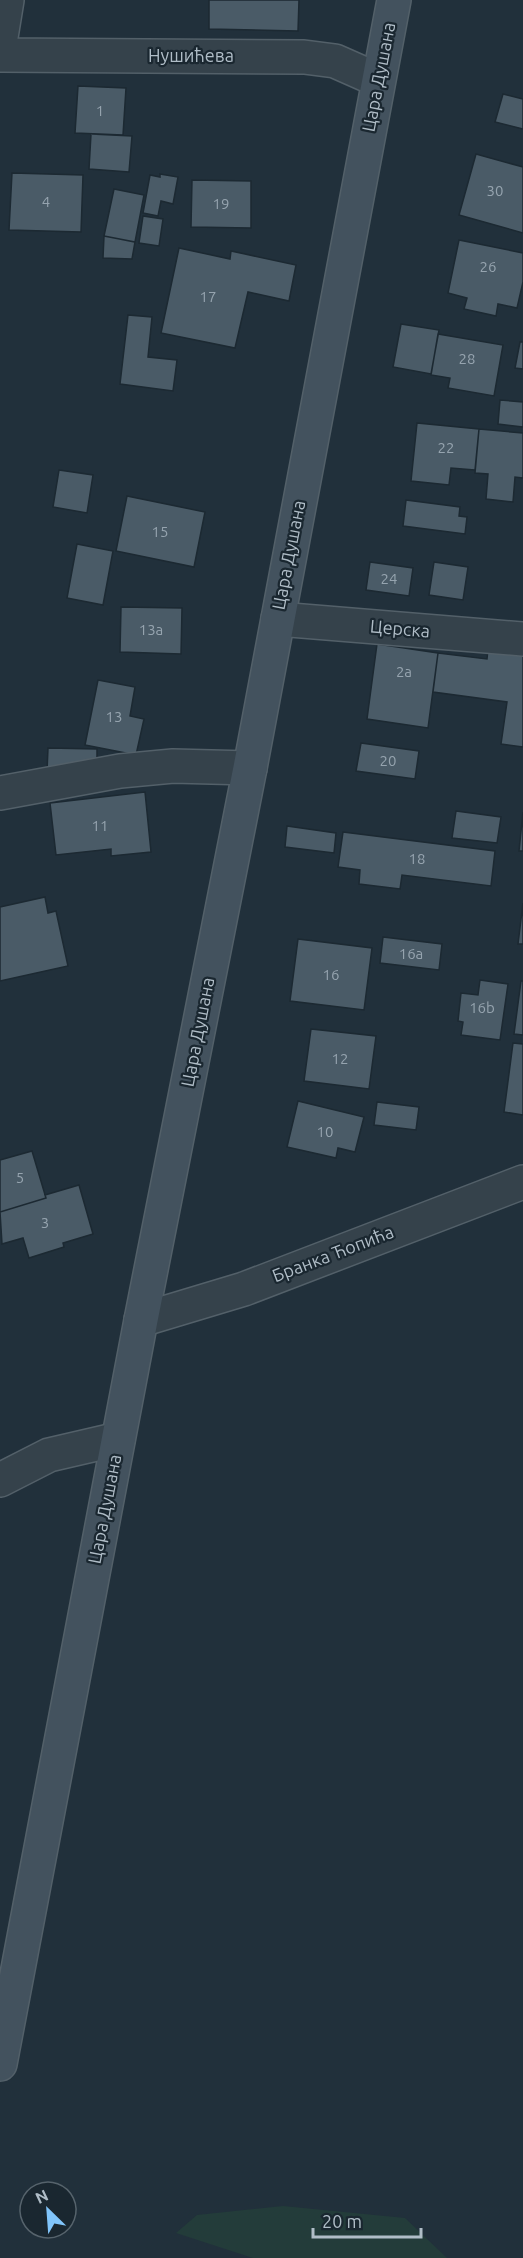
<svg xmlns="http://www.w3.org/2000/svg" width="523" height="2258" font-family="Ubuntu,sans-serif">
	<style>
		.green { fill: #233c3a }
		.building { fill: #4a5b67; stroke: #1c2932; stroke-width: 1.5 }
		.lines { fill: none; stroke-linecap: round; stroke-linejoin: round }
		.minor-casing { stroke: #536069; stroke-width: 36 }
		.secondary-casing { stroke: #536069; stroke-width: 36 }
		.minor { stroke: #35424b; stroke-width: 33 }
		.secondary { stroke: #43525e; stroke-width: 33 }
		.labels { text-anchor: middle; stroke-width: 4.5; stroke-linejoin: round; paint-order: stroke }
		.number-label { font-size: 15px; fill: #96a4af }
		.street-label { font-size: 18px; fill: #b0bdc7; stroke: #1a2730 }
	</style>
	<rect width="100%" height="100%" fill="#21303b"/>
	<!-- green -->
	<path class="green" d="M283,2206L405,2218L447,2258H253L176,2233L197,2215Z"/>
	<!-- building -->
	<path class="building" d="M209,0H299L298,31L209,29Z
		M78,86L126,88L123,135L75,133Z
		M503,94L523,99V129L495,122Z
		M91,134L132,136L129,172L89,169Z
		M476,154L523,167V233L459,215Z
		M12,173L83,175L81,232L9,230Z
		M160,174L178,177L173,204L161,201L158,216L143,213L150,175L160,177Z
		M192,180L251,181V228L191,227Z
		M114,189L144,195L135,242L104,236Z
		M143,216L163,219L159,246L139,243Z
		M104,236L135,242L132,259L103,258Z
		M459,240L523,253V282L517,308L498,304L496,316L464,309L467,298L448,293Z
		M179,248L230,259L231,251L296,265L289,301L248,292L235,348L161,333Z
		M128,315L152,317L148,357L177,360L173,391L120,384Z
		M401,324L439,330L431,374L393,367Z
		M438,334L503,345L494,396L448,388L450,378L431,375Z
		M520,342H523V369L515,368Z
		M500,400L523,402V427L498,424Z
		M417,423L479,429L475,470L451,468L449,485L411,481Z
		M479,429L523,433V478L515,477L513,502L486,499L488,474L475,473Z
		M59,470L93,475L87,513L53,507Z
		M127,496L205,512L194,567L116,551Z
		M406,500L460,507L459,516L467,517L465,534L403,526Z
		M77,544L113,551L103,605L67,598Z
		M370,562L413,568L409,596L366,590Z
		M434,562L468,567L463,600L429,595Z
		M121,607L182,608L181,654L120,652Z
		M377,644L438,653L428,728L367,719Z
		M488,649L523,654V747L501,744L507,702L433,692L438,653L487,659Z
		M98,680L135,687L130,716L144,719L136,755L85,745Z
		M361,743L419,751L415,779L356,771Z
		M48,748L97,749V774L47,772Z
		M145,792L151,852L111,856V849L56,855L50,803Z
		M456,811L501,817L497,843L452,838Z
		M523,812V851H519Z
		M287,826L336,833L334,853L285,847Z
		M343,832L495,851L491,886L402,875L400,889L359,884L360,870L338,867Z
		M45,897L48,913L56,911L68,966L0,981V907Z
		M523,903V944H518Z
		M383,937L442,944L439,970L380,963Z
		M298,939L372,948L364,1010L290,1001Z
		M480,980L508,984L500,1040L461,1035L463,1022L458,1021L461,993L478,995Z
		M521,981H523V1035L514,1034Z
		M311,1029L376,1036L369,1089L304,1081Z
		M513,1043L523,1044V1115L504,1112Z
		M298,1101L364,1117L355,1152L338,1148L336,1158L287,1147Z
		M377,1102L419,1107L416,1130L374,1125Z
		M32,1151L46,1198L0,1212V1160Z
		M79,1185L93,1234L63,1243L64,1247L29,1258L23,1238L2,1244L0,1212L46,1198L45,1195Z"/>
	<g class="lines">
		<!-- minor casing -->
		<g class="minor-casing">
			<path id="minor" d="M0,43L7,0
				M0,55L304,57L335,61L378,80
				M278,619L523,639
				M0,793L120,771L173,766L250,768
				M141,1320L244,1289L523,1182
				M0,1480L49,1455L118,1439"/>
		</g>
		<!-- secondary casing -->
		<g class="secondary-casing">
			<path id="secondary" d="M0,2064L141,1320L250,768L394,0"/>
		</g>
		<!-- minor -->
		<use href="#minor" class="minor"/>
		<!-- secondary -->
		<use href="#secondary" class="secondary"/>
	</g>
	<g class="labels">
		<!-- number labels -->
		<g class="number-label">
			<text x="100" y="116">1</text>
			<text x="495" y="196">30</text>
			<text x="46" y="207">4</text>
			<text x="221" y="209">19</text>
			<text x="488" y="272">26</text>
			<text x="208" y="302">17</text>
			<text x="467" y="364">28</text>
			<text x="446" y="453">22</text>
			<text x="160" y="537">15</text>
			<text x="389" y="584">24</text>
			<text x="151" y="635">13a</text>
			<text x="404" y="677">2a</text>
			<text x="114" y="722">13</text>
			<text x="388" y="766">20</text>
			<text x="100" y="831">11</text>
			<text x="417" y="864">18</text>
			<text x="411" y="959">16a</text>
			<text x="331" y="980">16</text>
			<text x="482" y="1013">16b</text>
			<text x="340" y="1064">12</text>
			<text x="325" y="1137">10</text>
			<text x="20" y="1183">5</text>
			<text x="45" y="1228">3</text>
		</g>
		<!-- street labels -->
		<g class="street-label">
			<text x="191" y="62">Нушићева</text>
			<text transform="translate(379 77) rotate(-79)" y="6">Цара Душана</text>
			<text transform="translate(289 555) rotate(-79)" y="6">Цара Душана</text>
			<text transform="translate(400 629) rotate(5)" y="6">Церска</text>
			<text transform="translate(198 1032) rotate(-79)" y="6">Цара Душана</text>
			<text transform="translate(333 1254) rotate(-21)" y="6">Бранка Ћопића</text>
			<text transform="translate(105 1509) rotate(-79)" y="6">Цара Душана</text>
		</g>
	</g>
	<!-- north arrow -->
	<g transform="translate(48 2210) rotate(335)"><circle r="28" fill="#1a2730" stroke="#56636c" stroke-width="1.5"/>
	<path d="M0-4.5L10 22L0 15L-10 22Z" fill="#81c5fb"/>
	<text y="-9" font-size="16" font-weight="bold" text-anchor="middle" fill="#b0bdc7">N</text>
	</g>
	<!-- scale -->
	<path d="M313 2228v9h108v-9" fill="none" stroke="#b0bdc7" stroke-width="3"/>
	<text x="322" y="2228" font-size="18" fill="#b0bdc7" stroke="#1a2730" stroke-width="4.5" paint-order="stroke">20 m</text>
</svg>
